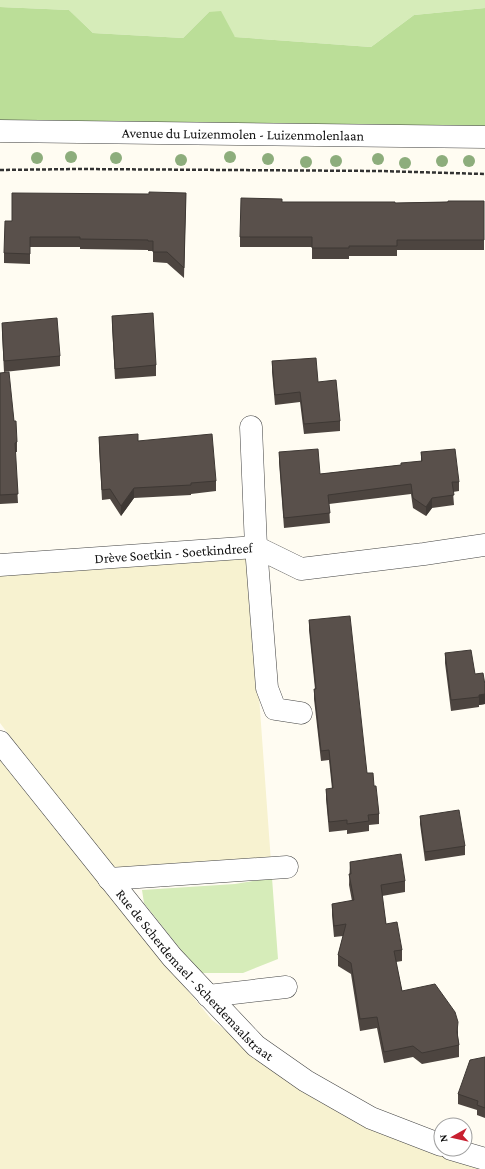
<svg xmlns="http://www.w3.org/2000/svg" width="485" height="1169" font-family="'Crimson Pro',serif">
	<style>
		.farmland { fill: #f7f2d0 }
		.green { fill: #d6ecb9 }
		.forest { fill: #bbde98 }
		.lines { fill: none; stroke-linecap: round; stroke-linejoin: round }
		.minor-casing { stroke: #434343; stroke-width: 23 }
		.path { stroke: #323232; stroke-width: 2.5; stroke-dasharray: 4 2; stroke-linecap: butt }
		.minor { stroke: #fff; stroke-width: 22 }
		.tree { fill: #8dad7c }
		.wall { fill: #4d4540 }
		.shaded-wall { fill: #3e3834 }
		.building { fill: #59504b; stroke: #3e3834 }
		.labels { text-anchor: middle; stroke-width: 4; stroke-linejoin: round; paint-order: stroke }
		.street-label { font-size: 14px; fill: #101010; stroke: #fff }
	</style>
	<rect width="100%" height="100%" fill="#fffcf2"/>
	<!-- farmland -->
	<path class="farmland" d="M249,558L271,862L111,869L0,723V572Z
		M0,756L89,870L212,1020L316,1100L412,1145L482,1169H0Z"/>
	<!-- green -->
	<path class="green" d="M0,0H485V8L414,15L371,47L235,37L209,12L183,38L93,33L69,10L0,7Z
		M272,878L278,959L243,973H201L181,950L144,903L142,890L235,884Z"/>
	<!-- forest -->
	<path class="forest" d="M0,7L69,10L93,33L183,38L209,12L221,11L235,37L371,47L414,15L485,8V128L0,122Z"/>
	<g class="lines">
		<!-- minor casing -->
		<g class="minor-casing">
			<g id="minor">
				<path id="s1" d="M0,131L485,137"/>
				<path d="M251,427L256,547L267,688L275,709L301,713"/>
				<path id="s2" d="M0,565L256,547L301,569L424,554L485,545"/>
				<path id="s3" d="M0,742L172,957L256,1046L306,1081L371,1118L441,1145"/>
				<path d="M109,879L287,867"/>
				<path d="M208,996L286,987"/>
				<path d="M451,1149L485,1159"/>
			</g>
		</g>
		<!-- path -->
		<path class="path" d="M0,170L79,169L380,171L485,174"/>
		<!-- minor -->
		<use href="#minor" class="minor"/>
	</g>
	<!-- trees -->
	<g class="tree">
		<circle cx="71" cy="157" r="6"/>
		<circle cx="230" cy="157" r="6"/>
		<circle cx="37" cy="158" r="6"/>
		<circle cx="116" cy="158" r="6"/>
		<circle cx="268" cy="159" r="6"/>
		<circle cx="378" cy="159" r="6"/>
		<circle cx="181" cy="160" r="6"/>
		<circle cx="336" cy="161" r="6"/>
		<circle cx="442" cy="161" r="6"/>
		<circle cx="469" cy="161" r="6"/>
		<circle cx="306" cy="162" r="6"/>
		<circle cx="405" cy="163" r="6"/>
	</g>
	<!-- wall -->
	<path class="wall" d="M186,193L184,278L167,263L153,262V251H148V250L80,249V247H30V264L4,263V253L12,221L149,194Z
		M484,201V250H397V256H349V259H312V247H240V237L282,202L395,203Z
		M112,316L156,365V376L115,379L112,326Z
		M2,323L60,356V366L4,372L2,333Z
		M272,361L318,382L340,421V431L304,434L300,402L275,405L272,372Z
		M0,373L14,421L17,442V452H15L18,503L0,504Z
		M99,437L138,441L216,481V491L191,494V495L134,498L121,516L110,499L102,500L99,447Z
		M279,452L320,474L401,465L421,461V452L459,482V491L453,492L454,505L432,508L426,516L413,508L411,494L329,504L330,523L284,528L279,462Z
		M309,620L367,773L374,786L379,814V824L369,825V831L347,834V830L329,832L326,799V789H332L329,760L321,761L314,699V689H315L309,630Z
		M445,653L485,685V704L479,705V707L451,711L445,663Z
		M420,816L465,846V855L425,861L420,824Z
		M350,862L405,881V892L382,896L386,924L402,950V961L396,962L402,991L458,1033V1037L459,1045V1057L422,1064L413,1057L384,1063L377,1028L360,1031L351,974L338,966V955L343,936L334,937L332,915V904L352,901L349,885Z
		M485,1057V1118L477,1115V1110L458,1104V1094Z"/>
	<!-- shaded-wall -->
	<path class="shaded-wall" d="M134,488V498L121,516V506Z
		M432,498V508L426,516V507Z
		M485,694V704L479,705V695Z
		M458,1022V1033L457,1044V1032Z"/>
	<!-- building -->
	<path class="building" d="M149,192L186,193L184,268L167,252H153V241H148V240L80,239V237H30V254L4,253L5,221H12V193L149,194Z
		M241,198L282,199V202H395V203L448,202V201H484V240H397V246H349V248H312V237H240Z
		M153,313L156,365L115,369L112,316Z
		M57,318L60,356L4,361L2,323Z
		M316,358L318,382L336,380L340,421L304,424L300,392L275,395L272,361Z
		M9,372L14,421H16L17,442L15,443L18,494L0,495V373Z
		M138,434V441L212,434L216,481L191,483V485L134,488L121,506L110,489L102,490L99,437Z
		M318,449L320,474L401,465V463L422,461L421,452L455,449L459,482H452L454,495L432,498L426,507L413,498L411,484L328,495L330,513L284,518L279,452Z
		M350,616L367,773H373L374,786H376L379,814L368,815L369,821L347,824V820L329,822L326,789L333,788L329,750L321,751L314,689H316L309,620Z
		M471,650L475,674L483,673L485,685V694L479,695V697L451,700L445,653Z
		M459,810L465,846L425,852L420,816Z
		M401,854L405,881L381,885L386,924L397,922L402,950L394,951L402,991L435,984L455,1012L458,1022L457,1032L459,1045L422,1053L413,1046L384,1052L377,1017L360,1019L351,963L338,955L346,924L334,926L332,904L354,900L349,874H351L350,862Z
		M485,1057V1108L477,1105L478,1101L458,1094L470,1060Z"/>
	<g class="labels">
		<!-- street labels -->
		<g class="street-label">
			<text dy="5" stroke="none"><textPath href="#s1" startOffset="243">Avenue du Luizenmolen - Luizenmolenlaan</textPath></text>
			<text dy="5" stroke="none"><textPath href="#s2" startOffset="174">Drève Soetkin - Soetkindreef</textPath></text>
			<text dy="5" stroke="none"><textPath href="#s3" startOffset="304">Rue de Scherdemael - Scherdemaalstraat</textPath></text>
		</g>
	</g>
	<!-- north arrow -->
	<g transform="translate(453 1137) rotate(262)"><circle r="19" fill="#ffffff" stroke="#9f9f9f"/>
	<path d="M0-3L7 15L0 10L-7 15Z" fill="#c82030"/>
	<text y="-6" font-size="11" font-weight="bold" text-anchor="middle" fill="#101010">N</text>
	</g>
</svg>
